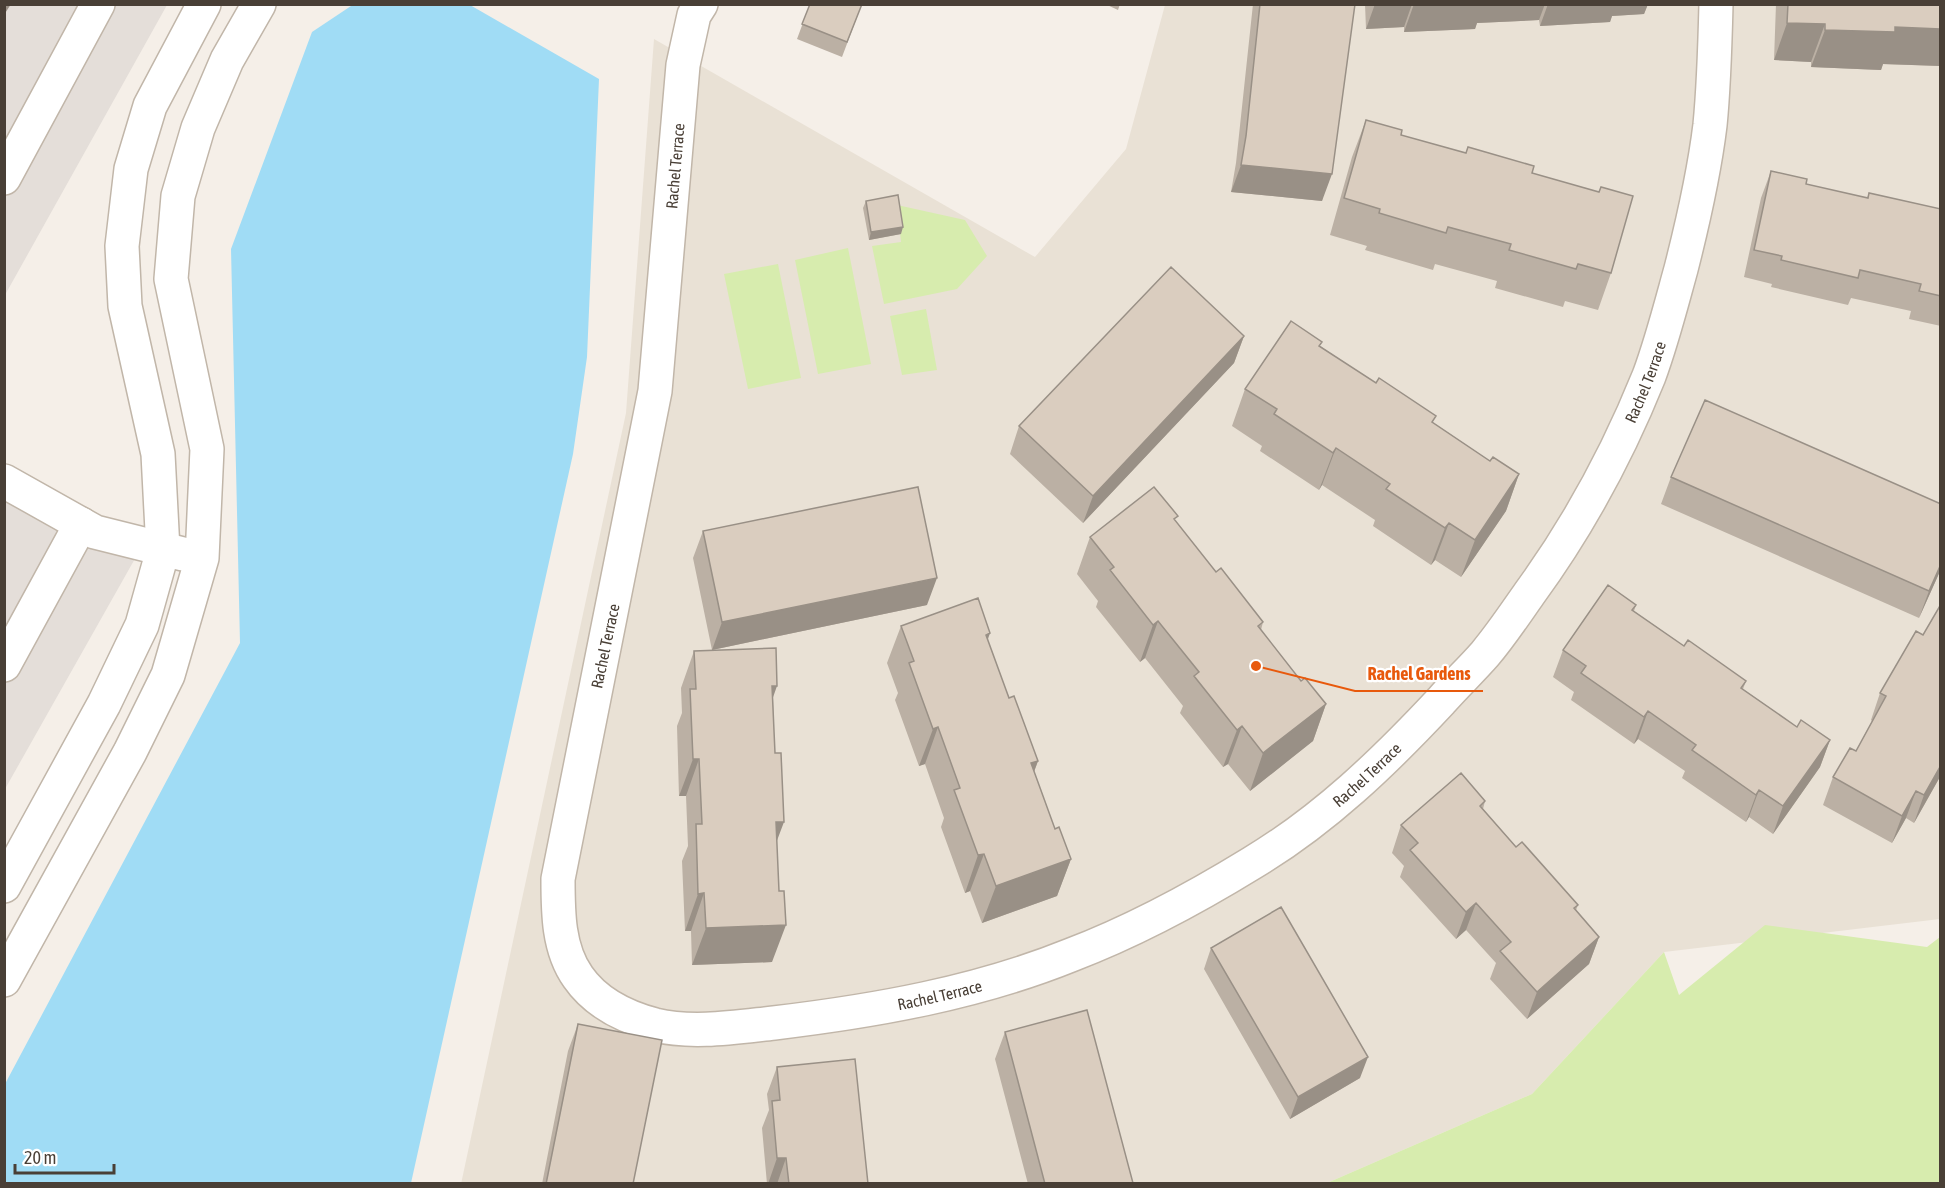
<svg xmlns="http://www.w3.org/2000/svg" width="1945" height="1188" font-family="'Asap Condensed',sans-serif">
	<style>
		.residential { fill: #e9e1d5 }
		.industrial { fill: #e4ded9 }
		.green { fill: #d7ecae }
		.water { fill: #a0dcf5 }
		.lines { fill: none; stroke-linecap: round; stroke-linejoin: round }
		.minor-casing { stroke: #c1b6a9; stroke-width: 36 }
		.minor { stroke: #fff; stroke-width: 33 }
		.wall { fill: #bbb0a4 }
		.shaded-wall { fill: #999086 }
		.building { fill: #dacdbf; stroke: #999086; stroke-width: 1.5 }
		.labels { text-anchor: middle; stroke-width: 4.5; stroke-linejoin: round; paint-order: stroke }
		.street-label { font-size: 16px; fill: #493f36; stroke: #fff }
		.leader { fill: none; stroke: #e8590c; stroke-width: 2 }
		.callout-dot { fill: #e8590c; stroke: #fff; stroke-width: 2 }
		.callout-label { font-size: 18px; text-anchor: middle; font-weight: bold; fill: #e8590c; stroke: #fff; stroke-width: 4.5; stroke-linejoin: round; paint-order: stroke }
	</style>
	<rect width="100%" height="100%" fill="#f5efe8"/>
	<!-- residential -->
	<path class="residential" d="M1165,5H1940V919L1664,952L1532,1094L1327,1183L461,1184L626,413L654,39L1035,257L1126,149Z"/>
	<!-- industrial -->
	<path class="industrial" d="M5,5H167L5,295Z
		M5,473L141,548L5,789Z"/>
	<!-- green -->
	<path class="green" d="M897,205L965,220L987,256L957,289L884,304L872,246L901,242Z
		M848,248L871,364L818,374L795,260Z
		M778,264L801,378L748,389L724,274Z
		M926,309L937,370L902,375L890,316Z
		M1765,925L1927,947L1940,937V1183H1327L1532,1094L1664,952L1679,995Z"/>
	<!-- water -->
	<path class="water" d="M354,4L470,5L599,79L587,357L573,454L411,1183H5V1084L240,643L231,249L312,32Z"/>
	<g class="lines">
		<!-- minor casing -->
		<g class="minor-casing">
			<g id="minor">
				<path id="s1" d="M701,4L694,15L683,65L655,391L558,879C558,912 558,949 578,977C596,1003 625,1017 655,1025C693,1034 736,1027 774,1023C875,1011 977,993 1071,955C1134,931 1195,898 1252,863C1324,820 1384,762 1441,701C1455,685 1471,670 1485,654C1501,635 1515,614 1529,594C1578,527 1618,453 1649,376C1662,341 1671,305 1681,269C1693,222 1704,174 1710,125C1714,85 1715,45 1716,4"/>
				<path d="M4,178L98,4"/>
				<path d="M4,481L95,532L183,554"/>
				<path d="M4,665L81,524"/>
				<path d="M4,886L104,704L142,625L163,550L158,454L125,306L122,246L131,169L150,106L204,4"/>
				<path d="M4,980L130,752L168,675L202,558L207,449L171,279L178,196L198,128L227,60L259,4"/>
			</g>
		</g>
		<!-- minor -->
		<use href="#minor" class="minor"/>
	</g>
	<!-- wall -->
	<path class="wall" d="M810,4H862L842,57L797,39Z
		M1105,4H1120L1118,10Z
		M1253,4H1355L1322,201L1231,192L1236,163Z
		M1365,4H1648L1644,14L1612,16L1610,22L1540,26L1539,20L1477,23L1475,29L1404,32V27L1366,29Z
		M1776,4H1941V66L1883,64L1881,70L1811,67V62L1774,60Z
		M1366,120L1401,135L1466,153L1468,147L1532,173L1611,273L1598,310L1565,301L1563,307L1495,288L1497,281L1435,264L1433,270L1365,250L1367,246L1330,235L1352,157Z
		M1771,171L1806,184L1867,198L1869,193L1941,209V326L1909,319L1911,311L1851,298L1848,305L1771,287L1772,284L1744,277L1761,198Z
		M866,201L901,234L869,240L863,208Z
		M1244,336L1234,363L1083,523L1010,454L1019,426Z
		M1320,346L1490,461L1519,474L1506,511L1461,577L1435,560L1431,565L1373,526L1375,520L1322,485L1319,490L1260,451L1262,446L1232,426L1245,389Z
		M1671,477L1941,504V569L1919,618L1661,504Z
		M1176,522L1216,572L1263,622L1261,630L1301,681L1326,704L1313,741L1250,791L1228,764L1223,767L1180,713L1183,706L1145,658L1140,662L1096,607L1098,601L1077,574L1090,537Z
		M703,531L927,605L712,650L693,558Z
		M1941,604V775L1914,823L1906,818L1892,843L1823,805L1833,777L1856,751L1872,721L1871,720L1880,693L1923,635Z
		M1636,605L1634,611L1684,646L1746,681L1743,689L1797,727L1830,740L1820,767L1773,834L1749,817L1746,822L1682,778L1685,771L1638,739L1634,744L1571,700L1574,692L1553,677L1563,650Z
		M901,626L988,641L1009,698L1038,761L1034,772L1055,829L1071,859L1057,896L982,923L970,891L965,893L941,827L944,818L925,764L919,766L895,700L898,693L887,663Z
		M694,651L773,698L777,839L772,962L692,965L691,931H685L682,861L688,846L686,796H679L677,726L682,713L681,688Z
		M1485,801L1483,809L1516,847L1578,905L1576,910L1599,937L1589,964L1527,1019L1490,979L1496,963L1466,930L1456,939L1400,877L1404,866L1392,853L1401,825Z
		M1211,948L1360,1078L1290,1119L1204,969Z
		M578,1024L633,1184H542L568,1051Z
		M1005,1032L1133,1184H1028L995,1059Z
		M777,1067L868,1184H767L762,1128L769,1110L767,1094Z"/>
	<!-- shaded-wall -->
	<path class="shaded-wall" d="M5,4H11L4,15V6Z
		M1375,4H1412L1404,27L1366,29Z
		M1414,4H1545L1539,20L1477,23L1475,29L1404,32Z
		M1548,4H1648L1644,14L1612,16L1610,22L1540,26Z
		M1787,23L1825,24L1811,62L1774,60Z
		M1895,27L1941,29V66L1883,64L1881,70L1811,67L1825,30Z
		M1241,165L1332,174L1322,201L1231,192Z
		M903,227L901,234L869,240L871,232Z
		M1244,336L1234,363L1083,523L1093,496Z
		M1336,448L1322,485L1319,490L1333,453Z
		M1519,474L1506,511L1461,577L1475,540Z
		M1449,523L1435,560L1431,565L1445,528Z
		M1941,564V569L1919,618L1929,591Z
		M937,578L927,605L712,650L722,622Z
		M1158,621L1145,658L1140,662L1153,625Z
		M990,633L977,671L986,635Z
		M772,686H777L764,723Z
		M1326,704L1313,741L1250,791L1263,753Z
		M1648,711L1638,739L1634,744L1644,717Z
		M1242,726L1228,764L1223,767L1237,730Z
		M938,727L925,764L919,766L933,729Z
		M1830,740L1820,767L1773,834L1783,806Z
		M693,759H699L686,796H679Z
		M1038,761L1024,798L1031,763Z
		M1941,765V775L1914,823L1924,795Z
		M1759,790L1749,817L1746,822L1756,795Z
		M1916,791L1906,818L1892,843L1902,816Z
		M776,822H784L770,859Z
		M984,854L970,891L965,893L978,855Z
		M1071,859L1057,896L982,923L996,886Z
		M704,893L691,931H685L698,894Z
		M1476,903L1466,930L1456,939L1466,912Z
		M786,925L772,962L692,965L706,928Z
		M1599,937L1589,964L1527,1019L1537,992Z
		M1368,1057L1360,1078L1290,1119L1298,1097Z
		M777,1158H786L777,1184H768Z"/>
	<!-- building -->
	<path class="building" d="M810,4H862L847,42L802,24Z
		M1260,4H1355L1332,174L1241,165L1246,136Z
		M1788,4H1941V29L1895,27V32L1825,30V24L1787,23Z
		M1366,120L1402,130L1401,135L1466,153L1468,147L1534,166L1532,173L1599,192L1601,187L1633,196L1611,273L1578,264L1576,269L1509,250L1511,244L1448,227L1446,233L1379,213L1380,209L1344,198Z
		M1771,171L1807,179L1806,184L1868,198L1869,193L1941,209V296L1919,291L1921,284L1860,270L1858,278L1781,260L1782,256L1754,250Z
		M898,195L903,227L871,232L866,201Z
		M1171,267L1244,336L1093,496L1019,426Z
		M1291,321L1322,342L1319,346L1376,383L1379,378L1436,416L1432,422L1490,461L1493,457L1519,474L1475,540L1449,523L1445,528L1386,489L1390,484L1336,448L1333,453L1274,414L1277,409L1245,389Z
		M1705,400L1941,504V564L1929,591L1671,477Z
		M918,487L937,578L722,622L703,531Z
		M1154,487L1178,516L1174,519L1216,572L1221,568L1263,622L1258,626L1301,681L1305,678L1326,704L1263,753L1242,726L1237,730L1194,676L1199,672L1158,621L1153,625L1110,570L1114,567L1090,537Z
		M1608,585L1636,605L1632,610L1684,646L1688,640L1746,681L1741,688L1797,727L1801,720L1830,740L1783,806L1759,790L1756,795L1692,750L1696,745L1648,711L1644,717L1581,673L1586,666L1563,650Z
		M978,598L990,633L986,635L1009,698L1014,696L1038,761L1031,763L1055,829L1059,827L1071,859L996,886L984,854L978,855L954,790L960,788L938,727L933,729L909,663L914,661L901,626Z
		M1941,604V765L1924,795L1916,791L1902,816L1833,777L1850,748L1856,751L1886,696L1880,693L1916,631L1923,635Z
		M776,648L777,686H772L775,753H781L784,822H776L779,891H784L786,925L706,928L704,893L698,894L696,824H702L699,759H693L690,689H696L694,651Z
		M1461,773L1485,801L1480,806L1516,847L1522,842L1578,905L1574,908L1599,937L1537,992L1500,951L1511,942L1476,903L1466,912L1410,850L1418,843L1401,825Z
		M1281,907L1368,1057L1298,1097L1211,948Z
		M1087,1010L1133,1183L1131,1184H1045L1005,1032Z
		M578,1024L662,1040L633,1184H546Z
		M855,1059L868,1184H789L786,1158H777L772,1101L780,1100L777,1067Z"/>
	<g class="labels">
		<!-- street labels -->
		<g class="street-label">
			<text transform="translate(675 166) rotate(-85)" y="6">Rachel Terrace</text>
			<text dy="6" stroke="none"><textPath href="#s1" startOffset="2343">Rachel Terrace</textPath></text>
			<text transform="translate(605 646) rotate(-78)" y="6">Rachel Terrace</text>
			<text dy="6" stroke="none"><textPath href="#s1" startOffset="1857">Rachel Terrace</textPath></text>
			<text dy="6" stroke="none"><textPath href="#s1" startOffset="1371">Rachel Terrace</textPath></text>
		</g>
	</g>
	<!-- callouts -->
	<path class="leader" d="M1256 666L1355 691H1483"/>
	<circle class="callout-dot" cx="1256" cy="666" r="6"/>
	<g class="callout-label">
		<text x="1419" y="680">Rachel Gardens</text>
	</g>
	<!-- border -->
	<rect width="1945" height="1188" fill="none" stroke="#493f36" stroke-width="12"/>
	<!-- scale -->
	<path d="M15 1164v9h99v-9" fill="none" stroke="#493f36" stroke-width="3"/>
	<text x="24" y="1164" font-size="18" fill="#493f36" stroke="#ffffff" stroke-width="4.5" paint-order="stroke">20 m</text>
</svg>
